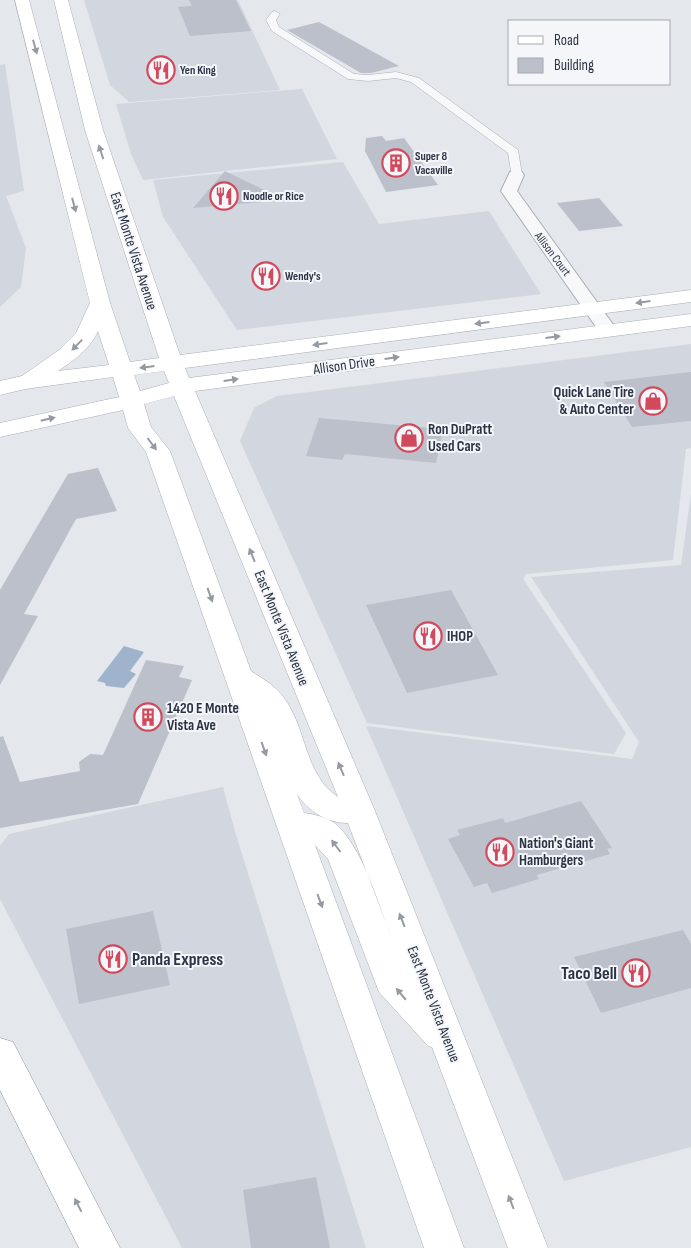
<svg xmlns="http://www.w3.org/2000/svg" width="691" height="1248" font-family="'Sofia Sans Condensed',sans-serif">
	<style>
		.built { fill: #d2d6de }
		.water { fill: #9fb4cc }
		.building { fill: #bbc0ca }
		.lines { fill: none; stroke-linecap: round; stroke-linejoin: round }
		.pedestrian-casing { stroke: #a9aeb7; stroke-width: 1 }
		.minor-casing { stroke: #a9aeb7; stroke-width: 2 }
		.secondary-casing { stroke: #a9aeb7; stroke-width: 1 }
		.motorway-casing { stroke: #8b94a3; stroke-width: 1 }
		.pedestrian { fill: #f7f8fa; fill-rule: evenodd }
		.minor { fill: #f7f8fa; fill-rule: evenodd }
		.secondary { fill: #fff; fill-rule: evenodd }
		.motorway { fill: #fff; fill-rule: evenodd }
		.oneway { fill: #959aa2 }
		.labels { text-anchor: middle; stroke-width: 4; stroke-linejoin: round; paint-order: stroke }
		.far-poi-label { font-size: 12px; font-weight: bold; fill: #2b3445; stroke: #f4f6f9; text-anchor: start }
		.far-street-label { font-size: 12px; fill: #2b3445; stroke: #f4f6f9 }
		.street-label { font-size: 15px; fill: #2b3445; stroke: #f4f6f9 }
		.poi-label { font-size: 15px; font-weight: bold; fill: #2b3445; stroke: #f4f6f9; text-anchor: start }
		.near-poi-label { font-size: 18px; font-weight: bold; fill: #2b3445; stroke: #f4f6f9; text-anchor: start }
	</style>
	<rect width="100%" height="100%" fill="#e4e7ec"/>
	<!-- built -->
	<path class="built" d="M84,0H238L280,90L129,102L110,85Z
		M5,64L24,191L6,196L26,248L21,287L0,307V65Z
		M302,89L337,159L143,180L131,154L116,104Z
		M343,162L379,224L489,211L541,294L237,330L163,217L153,180Z
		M691,344V448L686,449L673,560L526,574L523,579L626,733L614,754L367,723L240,441L254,408L277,396Z
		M691,494V1147L564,1181L366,726L632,759L639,742L531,577L681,565Z
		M223,787L236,835L366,1248H182L0,899V846L9,834Z"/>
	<!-- water -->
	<path class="water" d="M124,646L144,652L130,671L136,674L124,688L106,686L105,683L97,681Z"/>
	<!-- building -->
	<path class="building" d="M189,0H236L251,31L190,36L178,7L192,6Z
		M319,22L399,66L371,73H361L287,30Z
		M382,136L386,141L404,138L438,185L386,192L365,151L366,138Z
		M225,171L285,200L193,208Z
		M599,198L623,226L579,231L557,203Z
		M691,372V421L632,427L604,382Z
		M319,418L443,429L436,463L345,454L342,460L306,456Z
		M98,468L117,511L76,519L24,614L38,616L0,685V590L68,474Z
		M451,590L498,675L407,693L366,605Z
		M146,660L184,666L179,677L192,680L138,804L0,828V737L3,736L20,782L80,771L79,762L90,754L103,755Z
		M581,801L612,848L607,849L610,854L537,875L539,879L492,893L487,883L474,887L448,839L460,835L457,830L503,818L505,823Z
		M153,911L170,985L79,1004L66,929Z
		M683,930L691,944V988L601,1013L574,957Z
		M316,1177L330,1248H251L243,1190Z"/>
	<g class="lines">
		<!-- pedestrian casing -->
		<g class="pedestrian-casing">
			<path id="pedestrian" d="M275,11L280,14L276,20L279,27L354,74L368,75L396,72L419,78L518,150L522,175L516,178L512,177L508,153L411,82L396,78L368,81L348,79L272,31L266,20L272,12Z"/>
		</g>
		<!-- minor casing -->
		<g class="minor-casing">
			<path id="minor" d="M516,170L522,172L524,175L517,191L617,330L615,334L608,336L601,334L501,191L510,172Z"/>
		</g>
		<!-- secondary casing -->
		<g class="secondary-casing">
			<path id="secondary" d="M15,0H29L110,303L130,362L159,358L85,130L54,0H68L103,130L180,355L691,290V302L185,368L189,378L691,314V326L195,391L375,811L548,1248H508L432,1047L428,1046L379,992L328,859L315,845L464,1248H424L146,452L128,428L123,410L0,437V423L119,397L113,377L25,389L0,395V381L22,376L59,350L76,333L90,303ZM98,331L109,365L58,371C73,361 91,348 98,331ZM164,371L169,383L140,391L134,375ZM174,396L338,797C304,775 307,728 284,698C276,686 263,679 251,671L170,451L151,427L144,404ZM297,794C308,811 327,823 348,823L392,939C379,906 362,844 333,822C325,817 313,814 304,813Z"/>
		</g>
		<!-- motorway casing -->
		<g class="motorway-casing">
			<path id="motorway" d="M0,1038L13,1042L120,1248H79L0,1090Z"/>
		</g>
		<!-- pedestrian -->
		<use href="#pedestrian" class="pedestrian"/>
		<!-- minor -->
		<use href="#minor" class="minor"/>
		<!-- secondary -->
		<use href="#secondary" class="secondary"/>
		<!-- motorway -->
		<use href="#motorway" class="motorway"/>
	</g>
	<!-- one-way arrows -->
	<defs><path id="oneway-solid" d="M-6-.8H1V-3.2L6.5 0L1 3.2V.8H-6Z" transform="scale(1.25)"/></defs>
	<g class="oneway">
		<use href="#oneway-solid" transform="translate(35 47) rotate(75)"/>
		<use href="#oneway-solid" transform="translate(101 152) rotate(-108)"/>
		<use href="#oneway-solid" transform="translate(74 205) rotate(75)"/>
		<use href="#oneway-solid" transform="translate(643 302) rotate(172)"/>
		<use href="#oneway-solid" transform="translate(482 323) rotate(173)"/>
		<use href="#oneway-solid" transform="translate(553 337) rotate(-7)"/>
		<use href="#oneway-solid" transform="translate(320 344) rotate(172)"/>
		<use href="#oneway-solid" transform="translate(77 345) rotate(134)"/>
		<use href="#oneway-solid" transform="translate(392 358) rotate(-8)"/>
		<use href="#oneway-solid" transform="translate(147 367) rotate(173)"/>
		<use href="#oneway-solid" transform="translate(231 380) rotate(-8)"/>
		<use href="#oneway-solid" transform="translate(48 419) rotate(-13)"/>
		<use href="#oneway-solid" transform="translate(152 444) rotate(53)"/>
		<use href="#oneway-solid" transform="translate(252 555) rotate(-112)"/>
		<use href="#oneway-solid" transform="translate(210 595) rotate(70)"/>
		<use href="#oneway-solid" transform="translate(264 749) rotate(70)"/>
		<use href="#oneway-solid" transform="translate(341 769) rotate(-113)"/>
		<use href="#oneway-solid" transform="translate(336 846) rotate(-127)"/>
		<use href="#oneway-solid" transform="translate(320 901) rotate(69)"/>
		<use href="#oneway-solid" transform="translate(402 920) rotate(-111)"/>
		<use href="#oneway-solid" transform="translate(401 994) rotate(-130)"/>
		<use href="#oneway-solid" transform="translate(511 1202) rotate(-111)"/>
		<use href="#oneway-solid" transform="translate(78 1205) rotate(-117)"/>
	</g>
	<!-- icons -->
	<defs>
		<g id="restaurant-ring" transform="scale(1.4375)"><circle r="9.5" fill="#f4f6f9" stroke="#d1495b" stroke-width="1.5"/><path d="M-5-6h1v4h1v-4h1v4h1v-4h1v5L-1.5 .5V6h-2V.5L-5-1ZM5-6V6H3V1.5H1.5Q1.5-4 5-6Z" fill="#d1495b"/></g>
		<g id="building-ring" transform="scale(1.4375)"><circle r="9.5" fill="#f4f6f9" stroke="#d1495b" stroke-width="1.5"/><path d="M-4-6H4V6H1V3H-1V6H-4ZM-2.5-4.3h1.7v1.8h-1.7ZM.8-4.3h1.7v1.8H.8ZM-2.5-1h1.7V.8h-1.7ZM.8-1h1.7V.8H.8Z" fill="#d1495b"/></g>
		<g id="shop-ring" transform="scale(1.4375)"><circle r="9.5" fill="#f4f6f9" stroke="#d1495b" stroke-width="1.5"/><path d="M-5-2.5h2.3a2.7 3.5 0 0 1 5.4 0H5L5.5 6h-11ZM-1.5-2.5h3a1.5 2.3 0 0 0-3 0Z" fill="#d1495b"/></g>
	</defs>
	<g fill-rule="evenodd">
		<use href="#restaurant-ring" x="161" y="70"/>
		<use href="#building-ring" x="396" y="163"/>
		<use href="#restaurant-ring" x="224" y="196"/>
		<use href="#restaurant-ring" x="266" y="276"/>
		<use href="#shop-ring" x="653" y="401"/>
		<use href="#shop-ring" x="409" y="438"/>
		<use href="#restaurant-ring" x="428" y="636"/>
		<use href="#building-ring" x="148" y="717"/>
		<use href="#restaurant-ring" x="500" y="852"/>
		<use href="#restaurant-ring" x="113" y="959"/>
		<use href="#restaurant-ring" x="636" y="973"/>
	</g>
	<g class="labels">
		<!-- far-poi labels -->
		<g class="far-poi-label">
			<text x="180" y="74">Yen King</text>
			<text x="415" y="160">Super 8<tspan x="415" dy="14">Vacaville</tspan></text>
			<text x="243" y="200">Noodle or Rice</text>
			<text x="285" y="280">Wendy's</text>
		</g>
		<!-- far-street labels -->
		<g class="far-street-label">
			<text transform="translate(553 254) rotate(53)" y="4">Allison Court</text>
		</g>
		<!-- street labels -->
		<g class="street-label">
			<text transform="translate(134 251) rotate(72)" y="5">East Monte Vista Avenue</text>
			<text transform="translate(344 365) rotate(-8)" y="5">Allison Drive</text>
			<text transform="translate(282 628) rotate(68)" y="5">East Monte Vista Avenue</text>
			<text transform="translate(434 1004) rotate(69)" y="5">East Monte Vista Avenue</text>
		</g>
		<!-- poi labels -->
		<g class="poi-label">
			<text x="634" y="397" text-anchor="end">Quick Lane Tire<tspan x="634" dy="17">&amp; Auto Center</tspan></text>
			<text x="428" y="434">Ron DuPratt<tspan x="428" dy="17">Used Cars</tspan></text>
			<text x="447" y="641">IHOP</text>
			<text x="167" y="713">1420 E Monte<tspan x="167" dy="17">Vista Ave</tspan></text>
			<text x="519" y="848">Nation's Giant<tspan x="519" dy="17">Hamburgers</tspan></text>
		</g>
		<!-- near-poi labels -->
		<g class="near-poi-label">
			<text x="132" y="965">Panda Express</text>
			<text x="617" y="979" text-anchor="end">Taco Bell</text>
		</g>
	</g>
	<!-- legend -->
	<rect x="508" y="20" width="162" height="65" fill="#f4f6f9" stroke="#a4a8b1"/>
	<rect x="518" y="36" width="25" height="8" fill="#ffffff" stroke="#a4a8b1"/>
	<text x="554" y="45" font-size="15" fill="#2b3445">Road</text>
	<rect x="518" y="58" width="25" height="15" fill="#bbc0ca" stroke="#a4a8b1"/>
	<text x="554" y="70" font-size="15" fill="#2b3445">Building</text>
</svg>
